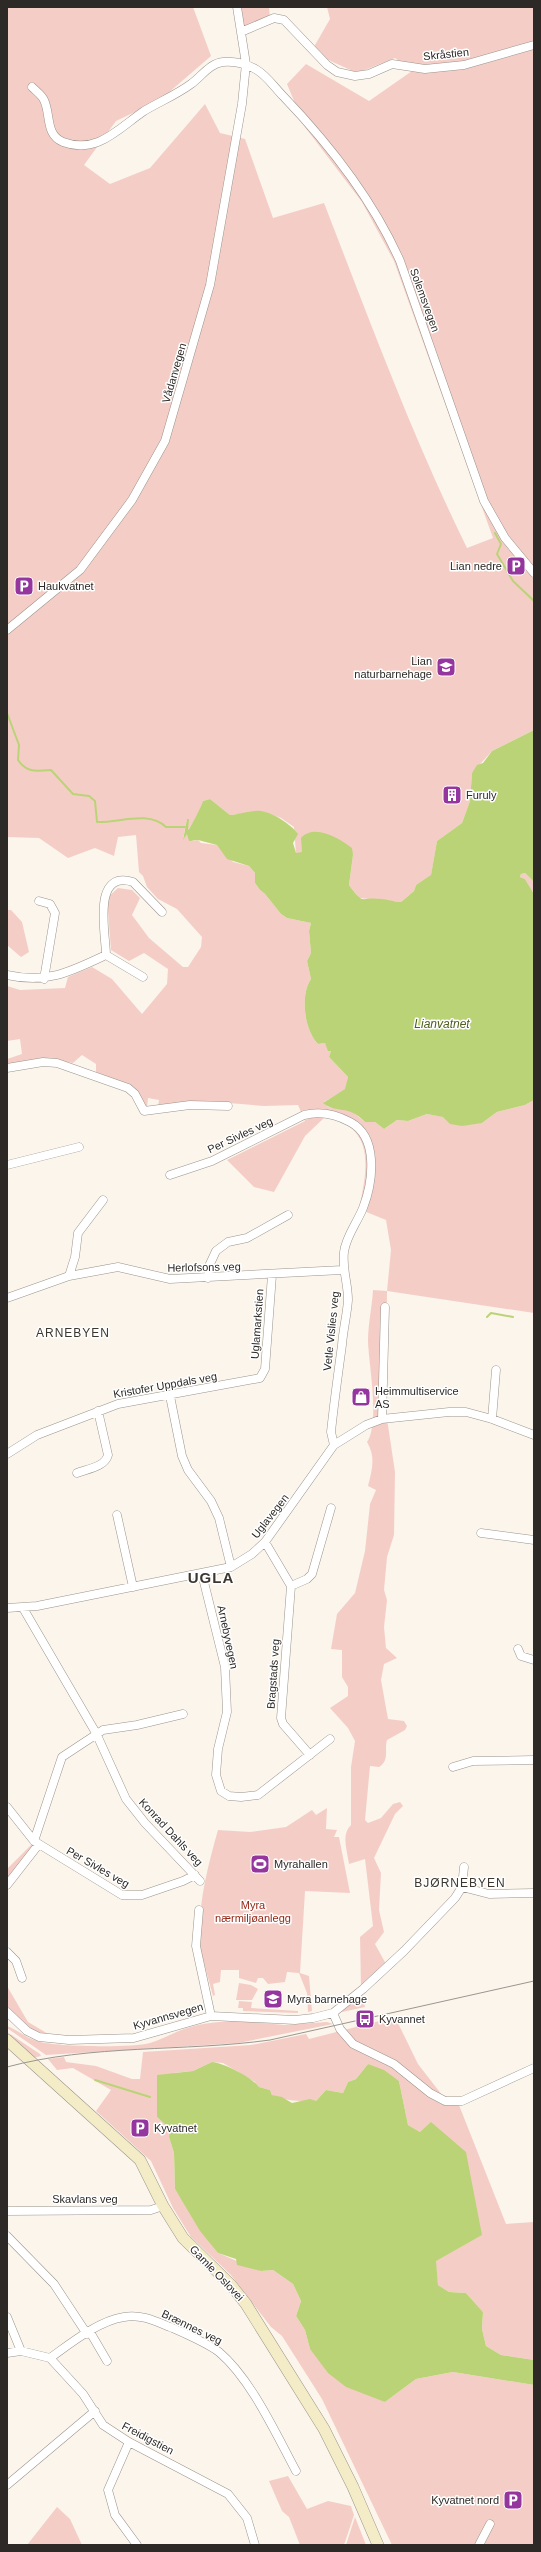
<svg xmlns="http://www.w3.org/2000/svg" width="541" height="2552" font-family="Helvetica,sans-serif">
	<style>
		.green { fill: #f4cec6 }
		.water { fill: #bbd377 }
		.lines { fill: none; stroke-linecap: round; stroke-linejoin: round }
		.stream { stroke: #bbd377; stroke-width: 2 }
		.street-casing { stroke: #9a948c; stroke-width: 9 }
		.secondary-casing { stroke: #9a948c; stroke-width: 12 }
		.street { stroke: #fff; stroke-width: 8 }
		.secondary { stroke: #f3ecc7; stroke-width: 11 }
		.tram { stroke: #9a968f; stroke-width: 1 }
		.labels { text-anchor: middle; stroke-width: 3; stroke-linejoin: round; paint-order: stroke }
		.street-label { font-size: 11px; fill: #2c2926; stroke: #fff }
		.poi-label { font-size: 11px; fill: #2c2926; stroke: #fff; text-anchor: start }
		.park-label { font-size: 11px; fill: #952515; stroke: #fff }
		.water-label { font-size: 12px; font-style: italic; fill: #4f5e1d; stroke: #fff }
		.neighbourhood-label { font-size: 12px; letter-spacing: 1px; fill: #3b362f; stroke: #fff }
		.district-label { font-size: 15px; font-weight: bold; letter-spacing: 1px; fill: #3b362f; stroke: #fff }
	</style>
	<rect width="100%" height="100%" fill="#fbf5ec"/>
	<!-- green -->
	<path class="green" d="M7,7H193L211,56L160,100L116,121L84,165L110,184L150,168L205,104L220,133L245,139L273,218L324,203C369,319 412,436 467,548L493,538L394,261L362,202L305,127L287,84L306,64L369,101L412,71L395,58L357,73L311,52L330,19L327,7H534V730L492,751L472,773L470,801L462,823L437,841L431,876L416,885L414,891L401,902L359,898L349,885L353,855L296,854L294,827L281,818L262,811L230,815L210,799L203,801C202,806 191,828 187,830V819L183,839L187,833L193,841L198,840L201,843L217,845L233,862L249,866L255,873V883L260,890L265,894L281,914L287,918L311,923L309,931L311,953L307,961L311,979C300,995 304,1030 318,1044L325,1043L331,1051L329,1057L348,1077L346,1089L324,1102L328,1107L350,1110L365,1122H375L384,1129L397,1120L408,1121L427,1114L482,1123L497,1112L525,1105L534,1100V1313L387,1291L386,1412L395,1472L394,1535L387,1557L384,1590L387,1600L384,1627L386,1648L397,1658L384,1664L381,1680L388,1719L404,1721L407,1726L405,1730L387,1740C384,1750 390,1760 379,1767L370,1766L365,1820L368,1823L381,1818L393,1804L400,1802L403,1806L395,1814L374,1858L381,1873L379,1910L384,1932L375,1944L386,1964L361,1987L360,1937L373,1926L365,1859L349,1864C347,1850 341,1835 351,1825V1767L355,1741L348,1728L330,1708L348,1696V1687L342,1677V1650L331,1649L337,1614L355,1593L365,1551L370,1504L376,1490L368,1486C372,1470 376,1457 367,1442C380,1423 369,1366 368,1342C368,1323 372,1308 373,1290L387,1291L391,1250L386,1220L359,1209C367,1170 377,1127 325,1117L305,1136L274,1192L254,1187L227,1160L305,1121L298,1105L264,1106L216,1102L158,1107L159,1100L148,1098L147,1108L133,1087L96,1072V1064L82,1055L73,1063L46,1058L7,1064V1059L22,1054L20,1039L7,1041V986L20,990L65,988L68,977L92,967L112,979L142,1014L167,984L168,969L144,953L129,961L111,950L107,898L118,888L132,890L140,898L132,915L149,938L183,967H188L201,947L202,937L177,909L158,899L147,887L143,876L139,872L136,835L118,837L114,856L95,848L68,858L39,838L7,837Z
		M240,7H269L270,19L244,26Z
		M525,873L534,882V894L525,879L520,877L521,874Z
		M7,910H11L22,922L29,952L21,957L7,945Z
		M327,1808L326,1829L337,1830L334,1837H339L350,1893L305,1891L300,1973L309,1976L312,2011L308,2012L307,1993L299,1973L287,1972L285,1982L268,1984L263,1978H258L256,1983L239,1978V1970H221L220,1982L213,1984L215,1995L213,1996L204,1963L202,1964C194,1919 206,1872 218,1830L250,1832L286,1827L312,1810L316,1815Z
		M32,1844L33,1846L7,1881V1869Z
		M239,1983L251,1985L258,1989L252,2000H236Z
		M7,1986L28,2022L50,2035L32,2030L7,2007Z
		M362,1993L365,2007L342,2012L344,2008Z
		M239,2001L252,2002L251,2008L298,2011V2013L243,2011V2008H238Z
		M395,2017L418,2064L442,2095L457,2100L506,2224L534,2222V2360L501,2355L486,2346L482,2329L483,2312L466,2293L449,2292L438,2285L420,2132L408,2125L399,2081L368,2064L356,2079L348,2082L343,2093L326,2090L316,2101C297,2101 290,2102 272,2095L270,2090L259,2087L255,2082L223,2063L212,2062L193,2071L174,2073L157,2117L170,2129L169,2137L174,2153L175,2189L218,2253L261,2271L273,2270L293,2284L301,2301L296,2316L305,2330L310,2349L385,2402L416,2379L453,2372L534,2385V2545H392L322,2399L282,2336L271,2327L231,2275L191,2237L173,2208L151,2161L96,2111L111,2090L73,2068L57,2070L48,2059L64,2057L66,2062L96,2066L132,2079H140L143,2052L251,2045L306,2034L309,2039Z
		M245,2021L284,2025L327,2022L333,2024L238,2043L46,2055L7,2028V2026C18,2030 26,2038 37,2041C54,2047 132,2048 150,2043C161,2040 173,2033 184,2029C204,2022 224,2021 245,2021Z
		M7,2032L40,2054L41,2056L33,2058L7,2036Z
		M288,2476L307,2509L328,2501L351,2506L354,2515L344,2545H300L289,2517L282,2511L269,2481Z
		M57,2507L70,2519L82,2545H27Z
		M355,2517L366,2545H346Z"/>
	<!-- water -->
	<path class="water" d="M534,730V882L525,873L521,874L520,877L525,879L534,894V1100L525,1105L497,1112L482,1123L462,1126L450,1124L443,1117L427,1114L408,1121L397,1120L384,1129L375,1122H365C348,1104 336,1114 323,1103L345,1089L348,1077L329,1057L331,1051H328L325,1043L318,1044C304,1030 300,995 311,979L307,961L311,953L309,931L311,923L287,918L281,914L265,894L260,890L255,883V873L249,866L227,859L217,845L198,840L189,841L187,834L183,840L187,819H189L188,830C191,827 201,807 203,801L210,799L230,815C239,814 252,810 261,811C272,812 292,825 298,834L293,843L296,853L302,852L301,838C315,823 340,839 352,848L353,855L349,885C365,907 360,896 381,899C388,899 393,902 401,902L414,891L416,885L431,875L437,841L462,823L470,801L472,773L477,765L483,763L492,751Z
		M212,2062C224,2063 253,2078 259,2087L270,2090L272,2095L282,2097L292,2103L310,2099L316,2101L326,2090L343,2093L348,2082L356,2079L368,2064L384,2070L399,2081L408,2125L420,2132L431,2122L466,2152L482,2235L436,2261L438,2285L449,2292L466,2293L483,2312L482,2329L486,2346L501,2355L534,2360V2385L453,2372L416,2379L385,2402L346,2387L328,2373L310,2349L305,2330L296,2316L301,2301L293,2284L273,2270L261,2271L237,2265L236,2259L218,2253L200,2231L175,2189L174,2153L169,2137L170,2129L157,2117V2075L193,2071Z"/>
	<g class="lines">
		<!-- stream -->
		<path class="stream" d="M495,533L501,544L497,554L513,581L534,601
			M7,713L19,745L18,760C27,773 36,771 51,770L73,794L89,796L95,801L97,822C119,823 148,810 166,827H185
			M487,1317L491,1313L513,1317
			M95,2080L150,2097"/>
		<!-- street casing -->
		<g class="street-casing">
			<path id="street" d="M241,32L274,18L284,20L327,65L337,72L355,76L369,74L392,64L425,69L464,65L534,45
				M32,87C36,91 42,95 44,100C51,114 45,135 63,142C97,155 119,128 144,111C159,102 176,95 191,84C201,77 210,63 223,62C235,61 247,64 257,70C267,76 275,88 283,96C329,144 373,200 400,261L484,501L505,538L534,573
				M7,630L80,570L132,500L165,441L210,285L242,104L246,64L237,7
				M39,901L50,904L55,913L44,979
				M106,955C106,935 91,869 133,882L162,912
				M106,955L143,977
				M7,975C47,984 70,972 106,955
				M7,1068L43,1062L57,1063L128,1088L135,1094L144,1111L190,1105L228,1106
				M7,1165L79,1147
				M170,1175L212,1161L304,1115C320,1111 335,1114 350,1122C379,1137 373,1182 363,1208C357,1223 346,1236 344,1252C342,1269 348,1283 348,1300C347,1315 343,1330 342,1345C338,1374 334,1403 331,1432L334,1445
				M69,1276L118,1267L170,1279L342,1270
				M208,1278L209,1266L216,1251L228,1242L247,1238L288,1215
				M7,1298L69,1276L75,1257L78,1233L103,1200
				M170,1396L182,1456L188,1470L211,1501L219,1518L231,1567
				M382,1419L385,1307
				M492,1419L496,1370
				M7,1454L37,1435L118,1404L260,1378L265,1369L272,1275
				M77,1473C87,1469 105,1467 108,1455L98,1411
				M117,1515L133,1587
				M481,1533L534,1540
				M265,1542L291,1586L281,1718L283,1724L310,1755
				M202,1574L225,1667L227,1712L218,1749L216,1775L221,1791L229,1796L241,1797L258,1795L330,1739
				M291,1586L307,1579L312,1574L331,1508
				M7,1608L37,1606L231,1567L252,1554L265,1542L334,1445L366,1425L382,1419L449,1412H466L492,1419L534,1435
				M23,1608L96,1733L126,1799L145,1823L200,1881
				M518,1649L521,1656L534,1660
				M453,1767L473,1761L534,1760
				M7,1807L34,1841L122,1895H142L183,1881L195,1875
				M34,1841L62,1757L103,1730L137,1725L183,1714
				M7,1885L39,1844
				M462,1887L489,1894L534,1893
				M199,1910L196,1946L211,2016
				M7,1952L16,1961L22,1978
				M7,2012L27,2031L39,2037L69,2040L134,2038L211,2016L295,2020L313,2018L333,2013L363,1989L404,1951L455,1898L462,1887L464,1867
				M333,2013L340,2029L353,2044L394,2064L430,2093L445,2101H462L534,2068
				M7,2211L151,2210L163,2206
				M7,2236L54,2284L87,2334
				M7,2317L21,2351
				M90,2332L107,2361
				M7,2353L21,2351L50,2358C71,2343 98,2321 124,2317C141,2314 155,2321 170,2327C186,2334 205,2342 219,2352C251,2379 276,2434 296,2471
				M50,2358L83,2394L103,2425L129,2442L228,2494L247,2518L255,2545
				M129,2442L108,2490L115,2515L137,2545
				M7,2485L95,2411
				M479,2545L490,2524"/>
		</g>
		<!-- secondary casing -->
		<g class="secondary-casing">
			<path id="secondary" d="M7,2040L140,2160L163,2206L183,2238L231,2285L246,2304L324,2429L353,2487L378,2545"/>
		</g>
		<!-- street -->
		<use href="#street" class="street"/>
		<!-- secondary -->
		<use href="#secondary" class="secondary"/>
		<!-- tram -->
		<path class="tram" d="M7,2067C92,2044 183,2052 270,2040L534,1981"/>
	</g>
	<!-- icons -->
	<defs>
		<g id="parking-square" transform="scale(1)"><rect x="-9" y="-9" width="18" height="18" rx="4" fill="#95369f" stroke="#fff"/><path d="M-3.5-5.5H1a3.5 3.5 0 0 1 0 7H-1V5.5H-3.5ZM-1-3.4V-.6H.8a1.4 1.4 0 0 0 0-2.8Z" fill="#fff"/></g>
		<g id="school-square" transform="scale(1)"><rect x="-9" y="-9" width="18" height="18" rx="4" fill="#95369f" stroke="#fff"/><path d="M0-5L7-2L0 1L-7-2ZM-4 1L0 2.5L4 1V4Q0 6-4 4Z" fill="#fff"/></g>
		<g id="building-square" transform="scale(1)"><rect x="-9" y="-9" width="18" height="18" rx="4" fill="#95369f" stroke="#fff"/><path d="M-4-6H4V6H1V3H-1V6H-4ZM-2.5-4.3h1.7v1.8h-1.7ZM.8-4.3h1.7v1.8H.8ZM-2.5-1h1.7V.8h-1.7ZM.8-1h1.7V.8H.8Z" fill="#fff"/></g>
		<g id="shop-square" transform="scale(1)"><rect x="-9" y="-9" width="18" height="18" rx="4" fill="#95369f" stroke="#fff"/><path d="M-5-2.5h2.3a2.7 3.5 0 0 1 5.4 0H5L5.5 6h-11ZM-1.5-2.5h3a1.5 2.3 0 0 0-3 0Z" fill="#fff"/></g>
		<g id="stadium-square" transform="scale(1)"><rect x="-9" y="-9" width="18" height="18" rx="4" fill="#95369f" stroke="#fff"/><path d="M0-5a6.5 5 0 1 0 0 10a6.5 5 0 1 0 0-10ZM-3.5-1.8h7v3.6h-7Z" fill="#fff"/></g>
		<g id="bus-square" transform="scale(1)"><rect x="-9" y="-9" width="18" height="18" rx="4" fill="#95369f" stroke="#fff"/><path d="M-5-6H5V4H4V6H2V4H-2V6H-4V4H-5ZM-3.5-4V0h7V-4ZM-3.5 1.2v1.5H-2V1.2ZM2 1.2v1.5H3.5V1.2Z" fill="#fff"/></g>
	</defs>
	<g fill-rule="evenodd">
		<use href="#parking-square" x="516" y="566"/>
		<use href="#parking-square" x="24" y="586"/>
		<use href="#school-square" x="446" y="667"/>
		<use href="#building-square" x="452" y="795"/>
		<use href="#shop-square" x="361" y="1397"/>
		<use href="#stadium-square" x="260" y="1864"/>
		<use href="#school-square" x="273" y="1999"/>
		<use href="#bus-square" x="365" y="2019"/>
		<use href="#parking-square" x="140" y="2128"/>
		<use href="#parking-square" x="513" y="2500"/>
	</g>
	<g class="labels">
		<!-- street labels -->
		<g class="street-label">
			<text transform="translate(446 54) rotate(-6)" y="4">Skråstien</text>
			<text transform="translate(425 300) rotate(70)" y="4">Solemsvegen</text>
			<text transform="translate(174 373) rotate(-74)" y="4">Vådanvegen</text>
			<text transform="translate(240 1135) rotate(-25)" y="4">Per Sivles veg</text>
			<text transform="translate(204 1267) rotate(-1)" y="4">Herlofsons veg</text>
			<text transform="translate(257 1324) rotate(-86)" y="4">Uglamarkstien</text>
			<text transform="translate(331 1331) rotate(-84)" y="4">Vetle Vislies veg</text>
			<text transform="translate(165 1385) rotate(-10)" y="4">Kristofer Uppdals veg</text>
			<text transform="translate(270 1516) rotate(-52)" y="4">Uglavegen</text>
			<text transform="translate(228 1637) rotate(78)" y="4">Arnebyvegen</text>
			<text transform="translate(273 1674) rotate(-86)" y="4">Bragstads veg</text>
			<text transform="translate(171 1832) rotate(47)" y="4">Konrad Dahls veg</text>
			<text transform="translate(98 1867) rotate(30)" y="4">Per Sivles veg</text>
			<text transform="translate(168 2016) rotate(-16)" y="4">Kyvannsvegen</text>
			<text x="85" y="2203">Skavlans veg</text>
			<text transform="translate(217 2273) rotate(46)" y="4">Gamle Oslovei</text>
			<text transform="translate(192 2327) rotate(26)" y="4">Brænnes veg</text>
			<text transform="translate(148 2438) rotate(28)" y="4">Freidigstien</text>
		</g>
		<!-- poi labels -->
		<g class="poi-label">
			<text x="502" y="570" text-anchor="end">Lian nedre</text>
			<text x="38" y="590">Haukvatnet</text>
			<text x="432" y="665" text-anchor="end">Lian<tspan x="432" dy="13">naturbarnehage</tspan></text>
			<text x="466" y="799">Furuly</text>
			<text x="375" y="1395">Heimmultiservice<tspan x="375" dy="13">AS</tspan></text>
			<text x="274" y="1868">Myrahallen</text>
			<text x="287" y="2003">Myra barnehage</text>
			<text x="379" y="2023">Kyvannet</text>
			<text x="154" y="2132">Kyvatnet</text>
			<text x="499" y="2504" text-anchor="end">Kyvatnet nord</text>
		</g>
		<!-- park labels -->
		<g class="park-label">
			<text x="253" y="1909">Myra<tspan x="253" dy="13">nærmiljøanlegg</tspan></text>
		</g>
		<!-- water labels -->
		<g class="water-label">
			<text x="442" y="1028">Lianvatnet</text>
		</g>
		<!-- neighbourhood labels -->
		<g class="neighbourhood-label">
			<text x="73" y="1337">ARNEBYEN</text>
			<text x="460" y="1887">BJØRNEBYEN</text>
		</g>
		<!-- district labels -->
		<g class="district-label">
			<text x="211" y="1583">UGLA</text>
		</g>
	</g>
	<!-- border -->
	<rect width="541" height="2552" fill="none" stroke="#2c2926" stroke-width="16"/>
</svg>
